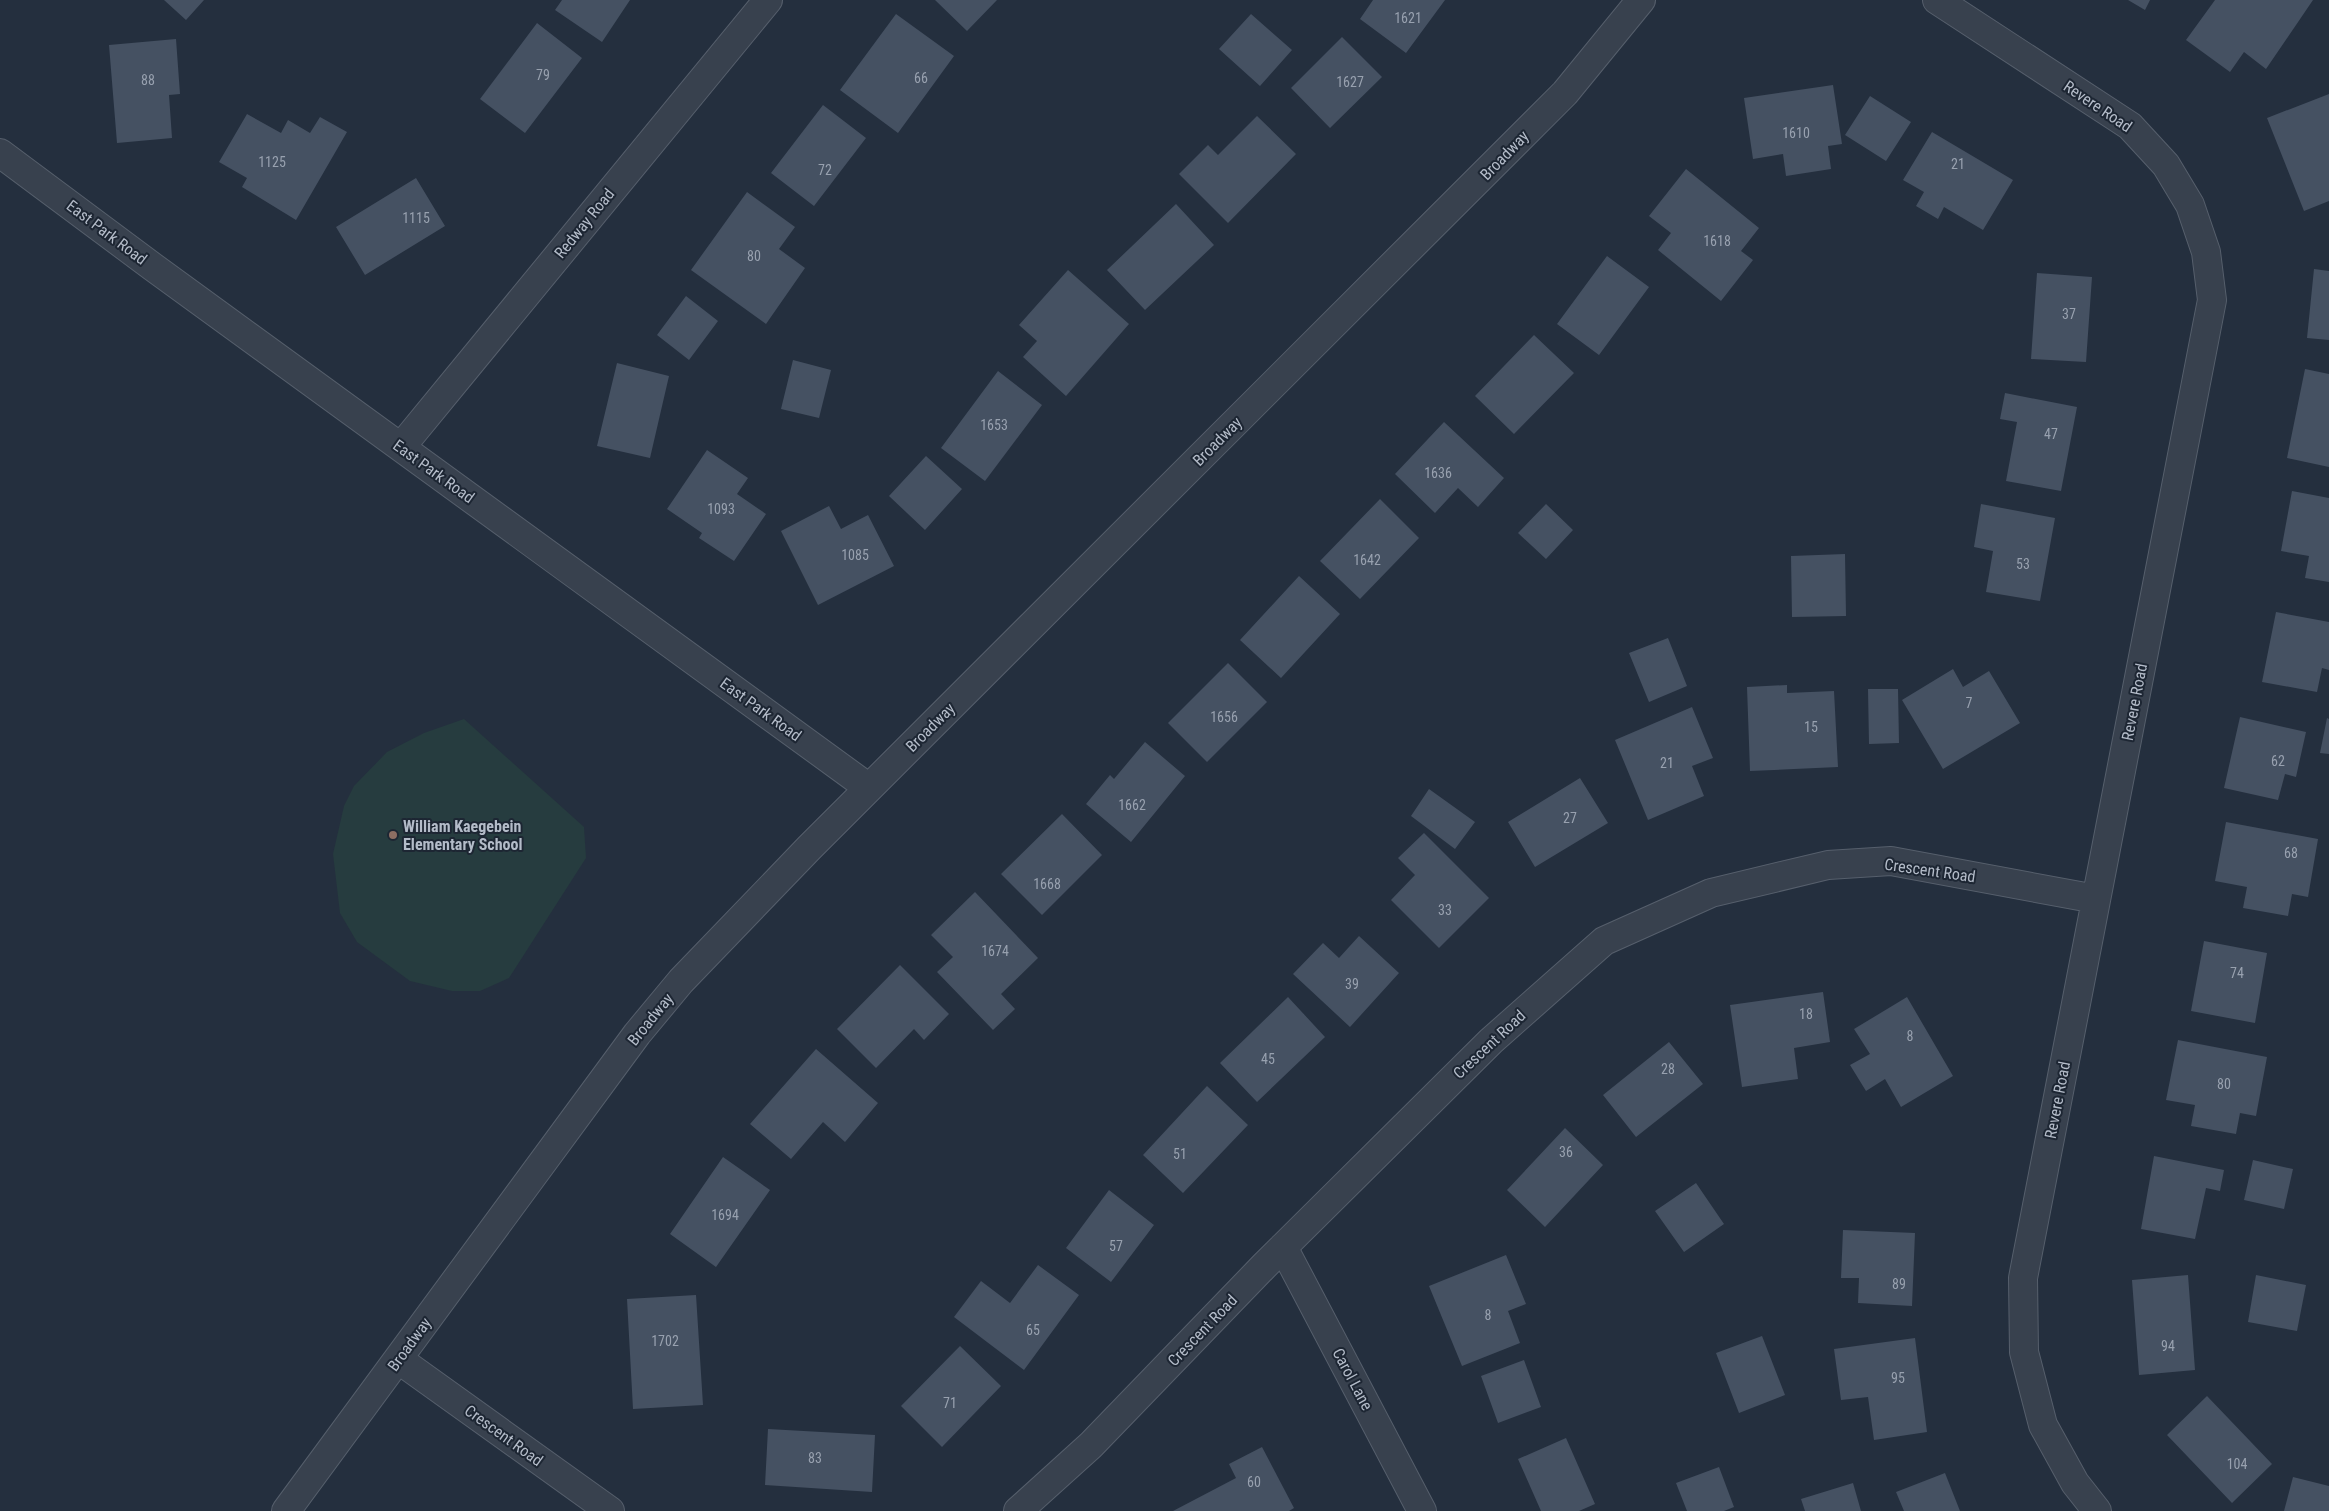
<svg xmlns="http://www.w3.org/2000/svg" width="2329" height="1511" font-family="'Roboto Condensed',sans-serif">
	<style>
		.green { fill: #263c3f }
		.building { fill: #455162 }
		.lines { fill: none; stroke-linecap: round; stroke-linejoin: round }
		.minor-casing { stroke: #565f6c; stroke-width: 30 }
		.minor { stroke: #38414e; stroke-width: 28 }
		.education-dot { fill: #8d6e63; stroke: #1d2633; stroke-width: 2 }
		.labels { text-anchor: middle; stroke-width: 4; stroke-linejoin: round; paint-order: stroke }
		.number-label { font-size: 14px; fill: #98a1af }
		.street-label { font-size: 16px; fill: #b4bcc9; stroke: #1d2633 }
		.poi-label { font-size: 16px; font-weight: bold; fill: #b4bcc9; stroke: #1d2633; text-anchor: start }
	</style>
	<rect width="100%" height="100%" fill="#242f3e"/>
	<!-- green -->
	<path class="green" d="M464,719L584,827L586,858L509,978L480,991H452L410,981L357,942L340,913L333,854L344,806L354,786L387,752L424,733Z"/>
	<!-- building -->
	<path class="building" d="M164,0H204L186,20Z
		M562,0H630L602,42L555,10Z
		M935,0H997L967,31Z
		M1373,0H1445L1406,53L1360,19Z
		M2128,0H2150L2145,10Z
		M2215,0H2313L2266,69L2244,52L2230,72L2186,40Z
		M896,14L954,56L898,133L840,90Z
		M1251,14L1292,50L1260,86L1219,49Z
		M537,23L582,58L525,133L480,99Z
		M1342,37L1382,77L1330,128L1291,88Z
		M176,39L180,94L169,95L172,138L117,143L109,45Z
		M1833,85L1842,144L1828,146L1831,169L1786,176L1783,154L1753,159L1744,98Z
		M2329,94V201L2304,211L2267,118Z
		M1870,96L1911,122L1886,161L1845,135Z
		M823,105L866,138L814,206L771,173Z
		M247,114L281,133L288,120L310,133L320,117L347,132L296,220L242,187L247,178L219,162Z
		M1257,116L1296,154L1228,223L1179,174L1208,145L1218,155Z
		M1932,132L2013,180L1983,230L1944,207L1938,219L1916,206L1924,192L1903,180Z
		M1686,169L1759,228L1741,251L1753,260L1721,301L1658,250L1671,233L1649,216Z
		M416,178L445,226L365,275L336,227Z
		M747,192L795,227L779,249L805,268L766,324L691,270Z
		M1176,204L1214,245L1145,310L1107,270Z
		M1607,256L1649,287L1599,355L1557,324Z
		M2314,269L2329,271V340L2307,338Z
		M1068,270L1129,324L1066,396L1023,357L1037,341L1019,325Z
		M2037,273L2092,277L2086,362L2031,359Z
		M686,296L718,321L689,360L657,335Z
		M1534,335L1574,373L1514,434L1475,396Z
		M793,360L831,370L819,418L781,409Z
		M617,363L669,376L650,458L597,446Z
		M2305,369L2329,374V467L2287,458Z
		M998,371L1042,405L985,481L941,448Z
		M2005,393L2077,407L2061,491L2006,481L2017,422L2000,419Z
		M1444,422L1504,478L1478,507L1458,488L1435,513L1395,474Z
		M707,450L748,478L737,494L766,514L734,561L699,538L702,533L667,509Z
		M926,456L962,489L925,530L889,496Z
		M2292,491L2329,498V582L2305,578L2309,556L2281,551Z
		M1380,499L1419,538L1360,599L1320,561Z
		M1546,504L1573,530L1546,559L1518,533Z
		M1981,504L2055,518L2040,601L1986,592L1993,551L1974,547Z
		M829,506L841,529L868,515L894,566L818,605L781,531Z
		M1845,554L1846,616L1792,617L1791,556Z
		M1299,576L1340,614L1281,678L1240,640Z
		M2276,612L2329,622V670L2322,668L2317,692L2262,682Z
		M1668,638L1687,686L1649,702L1629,653Z
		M1228,663L1267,702L1207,762L1168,723Z
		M1953,669L1963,687L1989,671L2020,723L1943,769L1902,700Z
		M1787,685V693L1834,691L1838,767L1750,771L1747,687Z
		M1868,689H1898L1899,743L1869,744Z
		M1692,707L1713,758L1692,766L1704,796L1648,820L1615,740Z
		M2240,717L2306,732L2296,777L2285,774L2278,800L2224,788Z
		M2327,718L2329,719V754L2320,753Z
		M1145,742L1185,776L1131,842L1086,804L1110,775L1114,779Z
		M1580,778L1608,823L1535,867L1508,822Z
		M1429,789L1475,822L1455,849L1411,816Z
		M1062,814L1102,855L1042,915L1001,874Z
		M2226,822L2318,839L2308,897L2292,894L2288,916L2243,908L2247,887L2215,881Z
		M1424,833L1489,898L1439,948L1391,900L1415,875L1398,858Z
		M975,892L1038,958L1001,994L1015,1009L993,1030L937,972L953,957L931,935Z
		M1359,936L1399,973L1350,1027L1293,974L1323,943L1339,958Z
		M2204,941L2267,953L2255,1023L2191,1011Z
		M900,965L949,1014L924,1040L914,1029L876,1068L837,1029Z
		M1823,992L1830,1042L1794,1048L1798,1079L1742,1087L1730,1005Z
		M1288,997L1325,1037L1257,1102L1220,1063Z
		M1907,997L1953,1076L1901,1107L1885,1079L1866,1091L1850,1065L1870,1054L1854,1029Z
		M2178,1040L2267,1057L2256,1116L2240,1113L2236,1134L2191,1126L2195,1105L2166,1100Z
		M1669,1042L1703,1084L1636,1137L1603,1095Z
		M816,1049L878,1103L845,1142L823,1122L791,1159L750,1124Z
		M1207,1086L1248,1125L1183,1193L1143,1155Z
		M1565,1128L1603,1165L1545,1227L1507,1190Z
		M2154,1156L2224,1170L2220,1191L2206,1188L2195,1239L2141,1229Z
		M723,1157L770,1190L716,1267L670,1234Z
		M2253,1160L2293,1169L2284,1209L2244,1200Z
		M1696,1183L1724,1224L1684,1252L1655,1211Z
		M1109,1190L1154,1225L1111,1282L1066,1248Z
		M1843,1230L1915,1233L1912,1306L1858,1303L1859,1278H1841Z
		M1506,1255L1526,1304L1508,1311L1520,1343L1462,1366L1429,1286Z
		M1038,1265L1079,1295L1024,1370L954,1317L981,1281L1010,1303Z
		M2188,1275L2195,1370L2139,1375L2132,1280Z
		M2256,1275L2306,1285L2297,1331L2248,1322Z
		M696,1295L703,1405L633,1409L627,1299Z
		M1762,1336L1785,1395L1739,1413L1716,1353Z
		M1915,1338L1927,1432L1874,1440L1868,1397L1841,1400L1834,1349Z
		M960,1346L1001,1386L942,1447L901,1406Z
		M1524,1360L1541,1407L1498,1423L1481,1376Z
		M2207,1396L2272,1464L2232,1503L2167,1435Z
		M768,1429L875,1435L872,1492L765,1485Z
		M1566,1438L1595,1504L1579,1511H1541L1518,1459Z
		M1262,1447L1294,1508L1289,1511H1173L1236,1478L1229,1464Z
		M1719,1467L1734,1507L1724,1511H1687L1676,1483Z
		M1945,1473L1960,1511H1904L1896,1492Z
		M2293,1477L2329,1486V1511H2284Z
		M1853,1483L1861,1511H1805L1801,1499Z"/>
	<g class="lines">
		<!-- minor casing -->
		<g class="minor-casing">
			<path id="minor" d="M1937,0L2130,126L2166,165L2190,205L2206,252L2212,300L2023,1278L2024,1352L2043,1425L2075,1483L2097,1511
				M0,153L153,267L869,788
				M401,447L768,0
				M1283,1247L1422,1511
				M398,1359L610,1511
				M286,1511L637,1034L681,981L809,848L1565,93L1641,0
				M1018,1511L1091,1445L1264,1266L1491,1041L1604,941L1711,893L1828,865L1891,861L2096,899"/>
		</g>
		<!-- minor -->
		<use href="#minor" class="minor"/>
	</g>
	<!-- markers -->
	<circle class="education-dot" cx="393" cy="835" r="5"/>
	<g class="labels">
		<!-- number labels -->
		<g class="number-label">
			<text x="1408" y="23">1621</text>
			<text x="543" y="80">79</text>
			<text x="921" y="83">66</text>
			<text x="148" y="85">88</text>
			<text x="1350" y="87">1627</text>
			<text x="1796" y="138">1610</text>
			<text x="272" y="167">1125</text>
			<text x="1958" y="169">21</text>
			<text x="825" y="175">72</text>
			<text x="416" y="223">1115</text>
			<text x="1717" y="246">1618</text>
			<text x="754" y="261">80</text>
			<text x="2069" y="319">37</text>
			<text x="994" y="430">1653</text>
			<text x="2051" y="439">47</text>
			<text x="1438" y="478">1636</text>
			<text x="721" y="514">1093</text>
			<text x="855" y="560">1085</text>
			<text x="1367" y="565">1642</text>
			<text x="2023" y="569">53</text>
			<text x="1969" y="708">7</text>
			<text x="1224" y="722">1656</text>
			<text x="1811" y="732">15</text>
			<text x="2278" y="766">62</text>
			<text x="1667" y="768">21</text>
			<text x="1132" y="810">1662</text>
			<text x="1570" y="823">27</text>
			<text x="2291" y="858">68</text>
			<text x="1047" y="889">1668</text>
			<text x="1445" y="915">33</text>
			<text x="995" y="956">1674</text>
			<text x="2237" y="978">74</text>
			<text x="1352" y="989">39</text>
			<text x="1806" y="1019">18</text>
			<text x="1910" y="1041">8</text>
			<text x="1268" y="1064">45</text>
			<text x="1668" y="1074">28</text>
			<text x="2224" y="1089">80</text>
			<text x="1566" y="1157">36</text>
			<text x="1180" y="1159">51</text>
			<text x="725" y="1220">1694</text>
			<text x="1116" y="1251">57</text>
			<text x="1899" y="1289">89</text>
			<text x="1488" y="1320">8</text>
			<text x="1033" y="1335">65</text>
			<text x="665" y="1346">1702</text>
			<text x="2168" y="1351">94</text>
			<text x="1898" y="1383">95</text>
			<text x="950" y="1408">71</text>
			<text x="815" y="1463">83</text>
			<text x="2237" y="1469">104</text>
			<text x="1254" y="1487">60</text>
		</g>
		<!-- street labels -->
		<g class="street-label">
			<text transform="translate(2098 106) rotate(34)" y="6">Revere Road</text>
			<text transform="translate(1504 155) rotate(-46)" y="6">Broadway</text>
			<text transform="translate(584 223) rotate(-51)" y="6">Redway Road</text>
			<text transform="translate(107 232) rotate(37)" y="6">East Park Road</text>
			<text transform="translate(1217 441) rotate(-45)" y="6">Broadway</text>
			<text transform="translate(434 471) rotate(36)" y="6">East Park Road</text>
			<text transform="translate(2134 702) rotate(-79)" y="6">Revere Road</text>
			<text transform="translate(761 709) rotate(36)" y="6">East Park Road</text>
			<text transform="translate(930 727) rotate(-45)" y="6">Broadway</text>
			<text transform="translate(1930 870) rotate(8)" y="6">Crescent Road</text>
			<text transform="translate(650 1019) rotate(-51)" y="6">Broadway</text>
			<text transform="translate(1489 1044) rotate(-43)" y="6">Crescent Road</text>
			<text transform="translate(2057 1100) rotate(-79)" y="6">Revere Road</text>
			<text transform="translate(1202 1330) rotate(-46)" y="6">Crescent Road</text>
			<text transform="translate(409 1344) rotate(-54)" y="6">Broadway</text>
			<text transform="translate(1353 1379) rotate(62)" y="6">Carol Lane</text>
			<text transform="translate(504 1435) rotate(36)" y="6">Crescent Road</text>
		</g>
		<!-- poi labels -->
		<g class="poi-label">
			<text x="403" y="832">William Kaegebein<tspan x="403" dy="18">Elementary School</tspan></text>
		</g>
	</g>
</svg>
